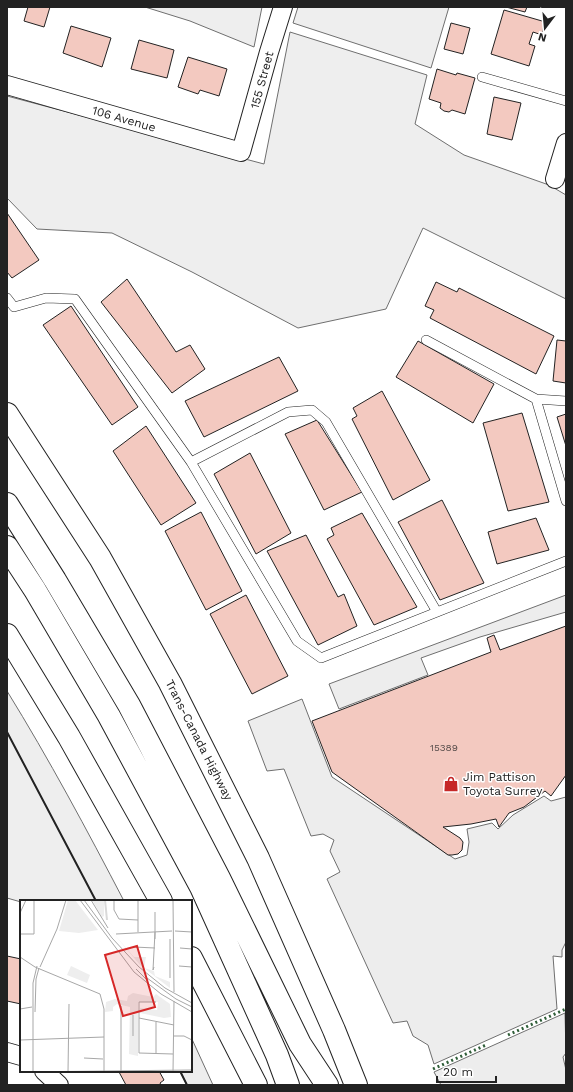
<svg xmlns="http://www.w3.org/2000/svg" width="573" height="1092" font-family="'Work Sans',sans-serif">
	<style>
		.green { fill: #eee; stroke: #6f6f6f }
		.parking { fill: #ededed; stroke: #6f6f6f }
		.building { fill: #f3c9c0; stroke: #222 }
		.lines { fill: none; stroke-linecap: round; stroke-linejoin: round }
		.service-casing { stroke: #222; stroke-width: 10 }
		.minor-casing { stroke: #222; stroke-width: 20 }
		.motorway-casing { stroke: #222; stroke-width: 24 }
		.service { stroke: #fff; stroke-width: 9 }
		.minor { stroke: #fff; stroke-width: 18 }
		.motorway { stroke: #fff; stroke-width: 22 }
		.hedge { stroke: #2f5e38; stroke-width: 3; stroke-dasharray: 2 3; stroke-linecap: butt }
		.wall { stroke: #222; stroke-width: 2 }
		.labels { text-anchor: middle; stroke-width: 3; stroke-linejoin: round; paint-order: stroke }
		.number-label { font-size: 10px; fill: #564c4a }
		.street-label { font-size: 12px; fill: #222; stroke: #fff }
		.poi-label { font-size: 12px; fill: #222; stroke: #fff; text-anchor: start }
		.inset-river { fill: none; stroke: #d9d9d9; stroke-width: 2 }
		.inset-road { fill: none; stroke: #a7a7a7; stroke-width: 1 }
		.view { fill: #d62828; fill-opacity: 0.15; stroke: #d62828; stroke-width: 2 }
		.inset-edge { fill: none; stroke: #222; stroke-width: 2 }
	</style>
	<rect width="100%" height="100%" fill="#fff"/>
	<!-- green -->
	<path class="green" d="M145,7H262L254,47L190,21Z
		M298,7H449L431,68L293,23Z
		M290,32L427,75L415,124L464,155L549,185L566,195V299L423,228L386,309L298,328L192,272L112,233L37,229L7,198V96L264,164Z
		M7,691C49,759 87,830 124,901H21V902L7,898Z
		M191,1037L213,1085H187L180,1071H191Z"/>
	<!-- parking -->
	<path class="parking" d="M566,595V612L480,637L421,658L428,675L339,709L329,684Z
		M302,699L332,777L455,859L467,855L469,842L467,829L492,823L498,829L513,815L544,796L551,801L566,797V942L562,950V957L553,956L557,1009L434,1064L428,1045L413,1036L407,1021L393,1023L327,879L340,872L330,851L334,840L323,834L311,836L284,769L267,771L248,721Z
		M565,1013L566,1053L563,1057L566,1070V1085H441L434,1072Z"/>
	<!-- building -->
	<path class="building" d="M28,7H50L44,27L24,21Z
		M506,7H527L525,12Z
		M504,10L542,21L544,23L543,32L539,34L533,32L529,44L535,46L529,66L491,54Z
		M451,23L470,28L463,54L444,49Z
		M71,26L111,38L102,67L63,53Z
		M139,40L174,50L167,78L131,69Z
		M188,57L227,69L219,96L200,90L198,94L178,87Z
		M437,69L456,75L457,73L475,78L465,114L452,110L449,112L444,111L440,108L441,103L429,99Z
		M494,97L521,103L512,140L487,134Z
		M7,213L39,260L12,278L7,272Z
		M127,279L176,352L190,345L205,369L172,393L101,302Z
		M436,282L457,292L459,288L554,336L536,374L430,318L434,310L425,306Z
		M71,306L138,407L112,425L43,325Z
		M557,340L566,341V383L553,381Z
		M418,341L494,384L473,423L396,377Z
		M279,357L298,391L204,437L185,401Z
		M382,391L430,480L393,500L352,419L357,416L353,408Z
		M522,413L549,502L508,511L483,423Z
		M566,414V446L557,417Z
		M317,420L362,492L324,510L285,434Z
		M146,426L196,503L161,525L113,451Z
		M250,453L291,533L256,554L214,474Z
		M442,500L484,583L440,600L398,522Z
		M201,512L242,591L206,610L165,531Z
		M362,513L417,607L374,625L327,539L334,535L331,528Z
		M536,518L549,550L497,564L488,532Z
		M306,535L338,597L344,594L357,626L318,645L267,551Z
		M246,595L288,676L252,694L210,614Z
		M566,626V775L551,796L545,791L524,807L509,813L499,827L496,819L471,824L443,827L460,838L463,842L462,850L458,854L452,855H448L332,772L312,721L491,652L487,638L494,635L500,650Z
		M7,956L21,959V1004L7,1001Z
		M121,1071H159L164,1080L160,1083L161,1085H126L119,1072Z"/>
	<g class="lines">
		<!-- service casing -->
		<g class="service-casing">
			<path id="service" d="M482,77L566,101
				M7,298L14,307L46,298L75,299L191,462
				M426,340L536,399L566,401
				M536,399L566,501
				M437,612L326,422L312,410L288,412L191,462L297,641L321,658L566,561"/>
		</g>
		<!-- minor casing -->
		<g class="minor-casing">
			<path id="minor" d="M7,85L241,152L269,52L283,7
				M555,179L566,143
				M7,1052L21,1056
				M44,1071L59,1085"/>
		</g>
		<!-- motorway casing -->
		<g class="motorway-casing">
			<path id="motorway" d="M7,414L100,558L170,683L258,858L334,1030L356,1085
				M7,504L55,580L129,705L219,878L300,1044L327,1085
				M7,547L35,590L109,716L201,887L277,1055L288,1085
				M7,635L69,737L161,901
				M191,958L256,1085"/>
		</g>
		<!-- service -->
		<use href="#service" class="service"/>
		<!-- minor -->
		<use href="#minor" class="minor"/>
		<!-- motorway -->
		<use href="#motorway" class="motorway"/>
		<!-- hedge -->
		<path class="hedge" d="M508,1035L566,1009
			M433,1069L486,1045"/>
		<!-- wall -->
		<path class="wall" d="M7,732L96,901
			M180,1071L187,1085"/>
	</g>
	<!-- icons -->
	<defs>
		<g id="shop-bare" transform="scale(1.2)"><path d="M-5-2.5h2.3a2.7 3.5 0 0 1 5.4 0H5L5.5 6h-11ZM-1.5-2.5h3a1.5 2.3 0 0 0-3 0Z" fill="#c62828" stroke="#fff" stroke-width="2.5" paint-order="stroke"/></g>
	</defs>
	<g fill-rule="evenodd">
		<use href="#shop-bare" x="451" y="784"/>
	</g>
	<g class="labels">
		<!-- number labels -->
		<g class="number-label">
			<text x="444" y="751">15389</text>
		</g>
		<!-- street labels -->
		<g class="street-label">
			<text transform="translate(262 80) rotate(-75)" y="4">155 Street</text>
			<text transform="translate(124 119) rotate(16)" y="4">106 Avenue</text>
			<text transform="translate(199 740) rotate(63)" y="4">Trans-Canada Highway</text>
		</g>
		<!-- poi labels -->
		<g class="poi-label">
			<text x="463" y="781">Jim Pattison<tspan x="463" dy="14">Toyota Surrey</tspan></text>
		</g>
	</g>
	<!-- overview -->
	<g transform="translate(20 900)">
		<rect width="172" height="172" fill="#fff"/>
		<path d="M48,0H55L78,30L59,33L39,31ZM72,0H84V16L82,17ZM88,27L114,57H126L124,68L134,71L135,76L150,82V88L120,65ZM51,66L70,75L67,83L47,75ZM113,93L133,97L136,94L150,104L151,117L144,118L120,113V108L137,110L138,102H118V156L109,154L110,107L97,104L93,107V111L85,112L86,102L95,99L107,101L108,96Z" fill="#eee"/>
		<path class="inset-river" d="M85,0L87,20"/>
		<path class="inset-road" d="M60,0L114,72L141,94L172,112M64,0L92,38L119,67L145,88L172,103M71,0L88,28M94,0V10L99,19L118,20M118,0V32M153,0L154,92M172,0V21M0,13L6,0M155,31L172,32M0,34H14V0M96,34L152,31M135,39V12M150,39V78M114,47L135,48M160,48L172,49M0,57L15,67L80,94L84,109V172M159,66L172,67M20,67L37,29L46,0M134,67L133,70L135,32M116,69L127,80M127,78L156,99L172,107M136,102H119V153L153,154M101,106V171M0,109L12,107M15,112L16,79L19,68M113,115V136M119,118L154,125M153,136H164L172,140M0,140L84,137M136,154V122M64,158L83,159M0,172L172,170M13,172V83L17,66M48,172L49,104M153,172L154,101"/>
		<path class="view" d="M117,46L135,107L103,116L85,55Z"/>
		<rect width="172" height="172" class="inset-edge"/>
	</g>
	<!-- border -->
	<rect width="573" height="1092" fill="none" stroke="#222222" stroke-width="16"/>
	<!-- north arrow -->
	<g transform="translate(545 28) rotate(196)" stroke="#ffffff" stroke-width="3" paint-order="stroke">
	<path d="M0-3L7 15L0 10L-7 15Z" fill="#222222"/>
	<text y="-6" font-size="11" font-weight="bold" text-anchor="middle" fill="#222222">N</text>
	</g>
	<!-- scale -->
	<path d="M437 1076v6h59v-6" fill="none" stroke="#222222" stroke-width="2"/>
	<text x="443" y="1076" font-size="12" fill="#222222" stroke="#ffffff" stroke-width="3" paint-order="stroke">20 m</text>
</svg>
